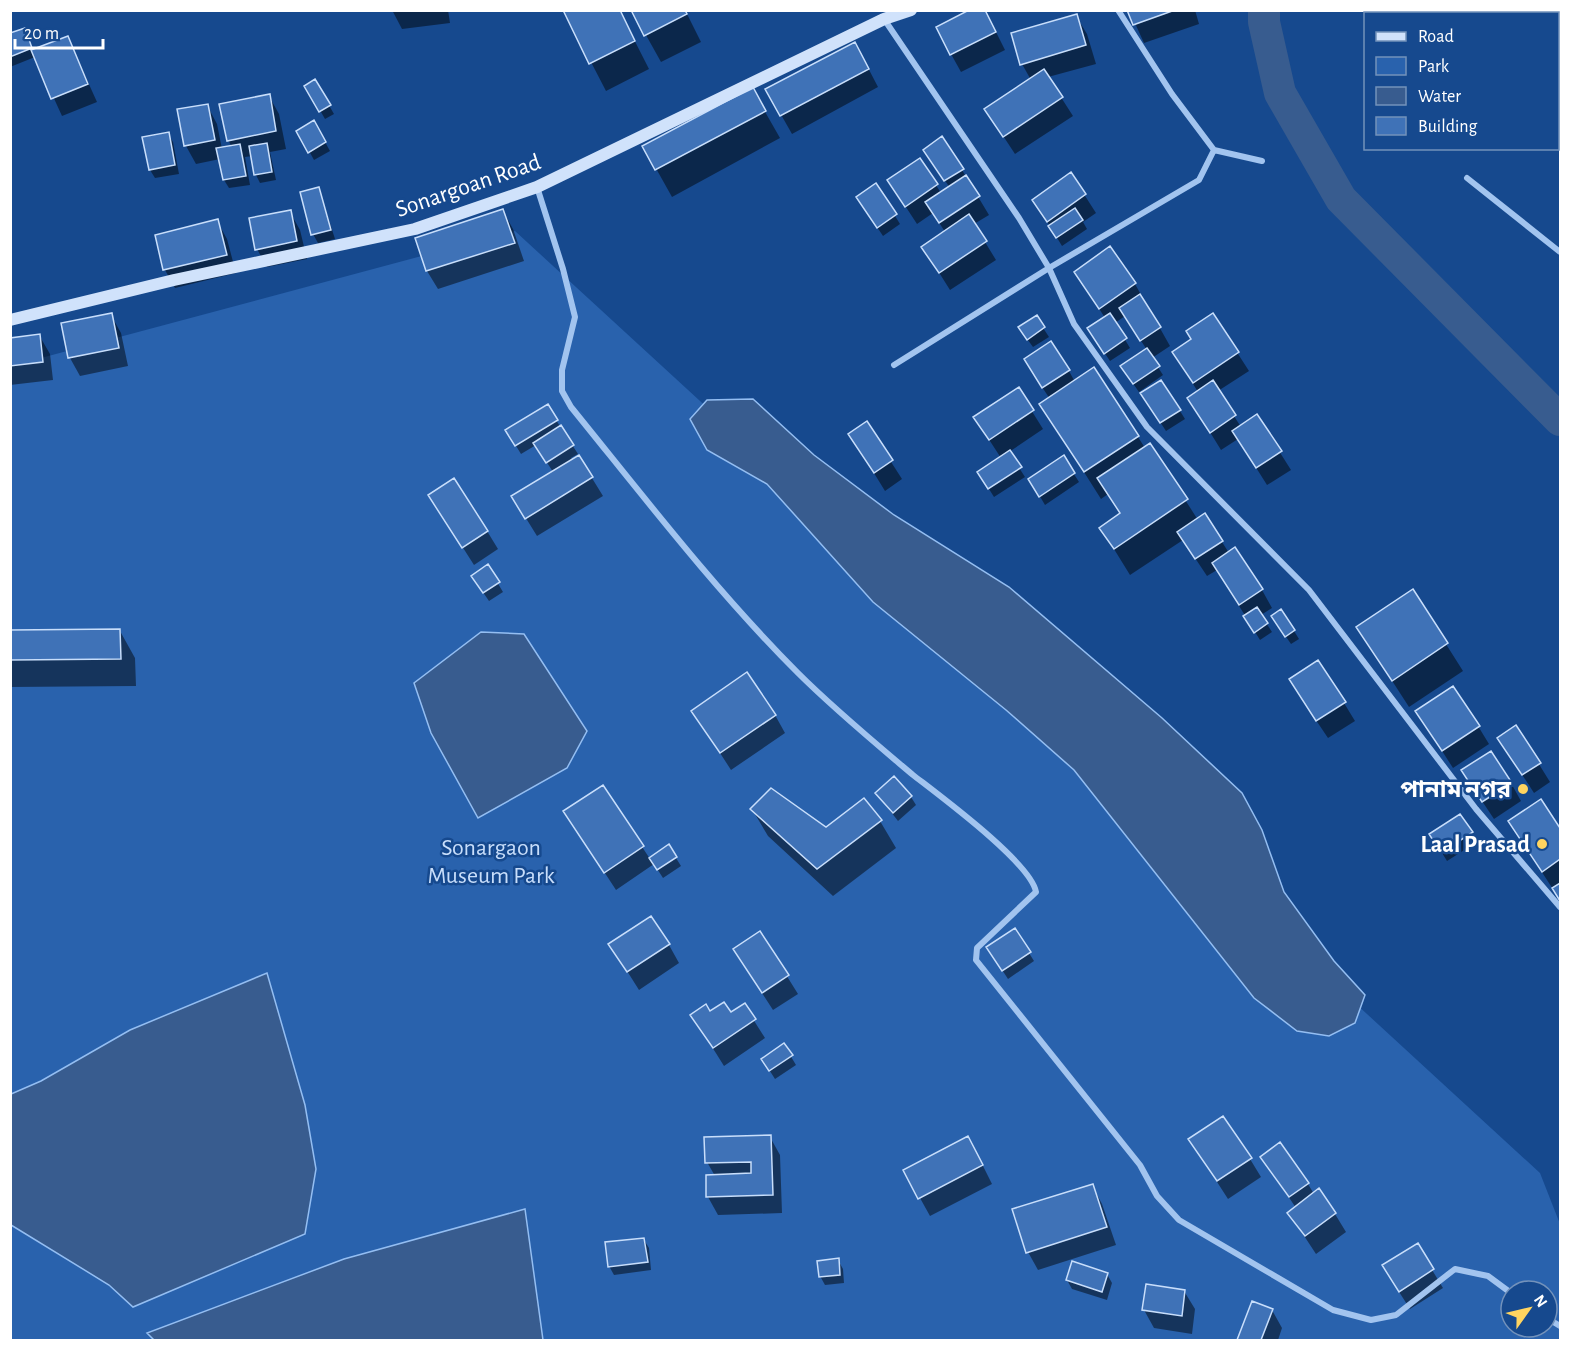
<svg xmlns="http://www.w3.org/2000/svg" width="1571" height="1351" font-family="'Alegreya Sans','Noto Sans Bengali',sans-serif">
	<style>
		.green { fill: #2962ad; fill-rule: evenodd }
		.water { fill: #385c8f; stroke: #94bef2; stroke-width: 1.5 }
		.shadow { fill: #0007 }
		.lines { fill: none; stroke-linecap: round; stroke-linejoin: round }
		.canal { stroke: #385c8f; stroke-width: 32 }
		.building { fill: #3f72b7; stroke: #c8defb; stroke-width: 1.5 }
		.minor { stroke: #a2c4ef; stroke-width: 6 }
		.secondary { stroke: #d0e2fb; stroke-width: 12 }
		.poi-dot { fill: #ffd460; stroke: #16498e; stroke-width: 2 }
		.labels { text-anchor: middle; stroke-width: 5; stroke-linejoin: round; paint-order: stroke }
		.street-label { font-size: 24px; fill: #fff; stroke: #16498e }
		.poi-label { font-size: 24px; font-weight: bold; fill: #fff; stroke: #16498e; text-anchor: end }
		.park-label { font-size: 24px; fill: #c8defb; stroke: #16498e }
	</style>
	<rect width="100%" height="100%" fill="#16498e"/>
	<!-- green -->
	<path class="green" d="M515,231L1540,1173L1560,1224V1340H11V366ZM1511,1291H1547V1327H1511Z"/>
	<!-- water -->
	<path class="water" d="M753,399L814,455L894,515L1009,587L1162,718L1242,793L1262,830L1284,892L1334,961L1365,995L1355,1023L1329,1036L1297,1031L1254,998L1074,770L1006,710L873,602L767,484L707,450L690,419L707,400Z
		M481,632L524,634L587,731L567,768L478,818L431,733L414,683Z
		M267,973L305,1105L316,1169L305,1234L133,1307L109,1285L11,1225V1094L41,1081L130,1030Z
		M525,1209L543,1340H154L147,1333L344,1259Z"/>
	<!-- shadow -->
	<path class="shadow" d="M392,10H448L450,23L402,29Z
		M564,10H619L649,69L606,91Z
		M632,10H685L701,42L661,62Z
		M1129,10H1195L1199,24L1144,43Z
		M1076,16L1087,34L1096,64L1048,77L1073,116L1015,154L986,110L1031,80L1022,64Z
		M992,24L1005,50L961,72L951,54Z
		M24,30L34,51L68,38L97,102L62,116L35,57L10,67V35Z
		M865,62L878,87L792,134L767,90Z
		M315,81L334,114L325,119L306,86Z
		M752,89L780,138L672,197L644,147Z
		M269,96L279,114L286,149L270,152L276,180L260,183L256,175L252,156L245,157L250,185L229,188L224,180L220,159L196,164L186,146L207,105L217,124L222,149L232,147L228,140Z
		M314,122L330,151L314,160L298,131Z
		M168,134L173,142L179,174L155,178L150,170Z
		M930,158L962,170L989,215L974,224L996,260L950,290L923,247L945,232L933,213L917,224L900,198L920,160L941,193L950,188Z
		M1071,174L1096,213L1083,222L1087,229L1062,246L1034,200Z
		M876,185L900,224L883,236L863,206Z
		M319,189L335,239L318,243L313,234Z
		M503,211L513,229L524,261L438,289L427,271L417,239Z
		M290,212L300,230L307,259L267,267L257,249Z
		M217,221L227,239L236,273L175,288L165,270L156,236Z
		M1076,272L1135,284L1170,346L1152,358L1163,375L1139,392L1127,375L1147,350L1125,316L1115,323L1130,348L1110,361L1094,337L1105,318Z
		M111,315L121,333L128,366L80,376L70,358L63,325Z
		M1213,315L1249,371L1218,391L1241,427L1257,416L1291,470L1267,485L1238,439L1221,450L1189,398L1198,392L1174,353L1193,340Z
		M1036,317L1049,337L1033,347L1025,336Z
		M39,335L50,354L53,380L10,385V339Z
		M1069,371L1075,382L1138,437L1145,448L1150,445L1198,520L1222,542L1229,553L1262,590L1272,608L1261,615L1272,632L1260,640L1217,570L1207,576L1183,540L1130,575L1101,528L1121,515L1108,494L1101,499L1041,404L1050,399L1036,378Z
		M1018,389L1043,429L1009,452L1025,477L994,497L984,481L1001,458L975,418Z
		M1147,402L1180,411L1185,419L1166,431Z
		M547,406L578,454L571,458L573,460L579,457L603,496L537,536L524,515L553,472L536,445L521,454L507,431Z
		M866,423L902,479L885,491L850,434Z
		M1063,457L1079,482L1045,505L1035,488Z
		M430,496L487,531L498,549L474,565Z
		M488,567L503,592L489,601L478,585Z
		M1413,592L1463,671L1409,707L1358,628Z
		M1278,625L1294,631L1299,639L1291,644Z
		M10,631H120L135,658L136,686L10,687Z
		M1301,698L1344,703L1355,721L1328,738Z
		M693,711L775,715L785,733L731,770Z
		M1478,726L1489,744L1453,768L1428,729Z
		M1516,727L1550,782L1534,793L1510,756Z
		M1511,783L1521,801L1494,819L1474,789Z
		M603,787L650,859L676,858L681,866L663,878L654,864L616,890L565,812Z
		M877,794L911,797L916,805L898,821Z
		M1541,801L1560,831V900L1521,840Z
		M752,809L826,829L880,821L896,848L833,896L768,836Z
		M1460,816L1477,842L1447,861L1436,843Z
		M760,933L798,994L773,1010L745,967Z
		M610,944L669,945L679,963L639,990Z
		M1029,953L1034,961L1008,979L993,956Z
		M744,1005L765,1038L724,1066L692,1015L730,1014Z
		M784,1045L796,1065L775,1079L768,1068Z
		M770,1137L780,1155L782,1213L718,1215L708,1197L715,1176L707,1162Z
		M1190,1140L1250,1159L1261,1177L1228,1199Z
		M978,1156L992,1184L930,1216L905,1171Z
		M1262,1157L1308,1184L1314,1194L1335,1214L1346,1232L1316,1254L1289,1213L1296,1208Z
		M1092,1185L1102,1204L1116,1245L1038,1270L1028,1252Z
		M644,1240L649,1248L651,1270L614,1275L609,1266Z
		M1417,1245L1443,1288L1410,1309L1394,1284Z
		M838,1260L843,1269L844,1283L825,1285L820,1276Z
		M1107,1274L1112,1283L1107,1300L1072,1289L1067,1280Z
		M1184,1291L1195,1309L1192,1334L1154,1328L1144,1310Z
		M1253,1303L1272,1310L1282,1328L1278,1340H1238Z"/>
	<g class="lines">
		<!-- canal -->
		<path class="canal" d="M1264,10V22L1280,93L1341,199L1560,420"/>
	</g>
	<!-- building -->
	<path class="building" d="M563,10H620L635,41L589,64Z
		M631,10H685L687,14L644,36Z
		M969,10H985L996,32L950,55L936,27Z
		M1127,10H1175L1133,25Z
		M1077,14L1086,45L1020,65L1011,33Z
		M25,28L32,48L10,57V33Z
		M68,36L88,84L51,99L31,50Z
		M855,42L869,69L780,116L765,89Z
		M1044,69L1063,97L1003,137L984,109Z
		M315,79L331,105L319,112L304,86Z
		M753,87L766,111L655,170L642,146Z
		M270,94L276,131L227,141L219,104Z
		M208,104L215,140L184,146L177,109Z
		M314,120L326,142L308,153L296,131Z
		M169,132L175,165L149,170L142,137Z
		M942,136L964,169L944,181L923,150Z
		M267,143L272,172L254,175L249,146Z
		M240,144L246,176L223,180L216,148Z
		M920,158L938,184L905,207L887,180Z
		M1071,172L1086,194L1047,222L1032,200Z
		M966,175L980,196L939,223L925,202Z
		M876,183L897,214L877,228L856,197Z
		M319,187L331,230L311,235L300,192Z
		M1075,208L1083,220L1056,238L1048,226Z
		M503,209L515,243L426,271L415,238Z
		M291,210L297,241L255,250L249,218Z
		M969,214L987,241L939,273L921,247Z
		M218,219L227,255L163,270L155,235Z
		M1110,246L1136,283L1099,309L1074,272Z
		M1140,294L1161,327L1140,341L1119,308Z
		M112,313L119,348L68,358L61,323Z
		M1110,313L1127,338L1104,354L1087,328Z
		M1213,313L1239,352L1193,383L1172,352L1191,339L1186,331Z
		M1037,315L1045,327L1027,340L1018,327Z
		M40,334L43,362L10,366V338Z
		M1051,341L1070,370L1042,388L1024,359Z
		M1147,348L1160,366L1133,384L1120,366Z
		M1094,367L1139,436L1084,472L1039,404Z
		M1161,380L1181,410L1160,423L1140,393Z
		M1213,380L1236,415L1210,433L1187,398Z
		M1019,387L1034,410L989,440L973,417Z
		M548,404L558,420L515,446L505,430Z
		M1257,414L1282,451L1256,468L1232,431Z
		M867,421L893,460L874,473L848,434Z
		M561,425L574,445L546,463L533,443Z
		M1150,443L1188,499L1114,549L1099,528L1120,513L1097,478Z
		M1010,450L1022,467L988,489L977,472Z
		M579,455L593,477L525,519L511,496Z
		M1064,455L1075,473L1039,497L1028,479Z
		M454,478L488,531L462,548L428,495Z
		M1205,513L1223,541L1195,559L1177,532Z
		M1235,547L1263,589L1239,605L1212,563Z
		M488,564L500,582L483,593L471,576Z
		M1413,589L1448,643L1392,681L1356,627Z
		M1257,607L1268,623L1254,633L1243,616Z
		M1281,609L1295,630L1285,637L1271,616Z
		M120,629L121,659L10,660V630Z
		M1318,660L1346,702L1316,721L1289,679Z
		M747,672L776,715L720,753L691,711Z
		M1453,686L1480,726L1442,751L1415,711Z
		M1516,725L1541,763L1522,775L1497,738Z
		M1491,751L1512,783L1482,802L1461,770Z
		M894,776L912,796L893,813L875,793Z
		M603,785L644,846L604,873L563,811Z
		M771,788L826,827L864,798L882,820L817,869L750,809Z
		M1541,799L1560,828V859L1542,872L1508,821Z
		M1460,814L1473,832L1441,853L1429,834Z
		M669,844L677,857L657,870L649,858Z
		M1560,883V901L1552,888Z
		M651,916L670,944L627,972L608,944Z
		M1015,928L1031,952L1002,971L986,947Z
		M760,931L789,975L762,993L733,949Z
		M724,1002L731,1012L745,1003L756,1019L713,1048L690,1015L706,1004L710,1011Z
		M784,1043L793,1055L769,1071L761,1059Z
		M1223,1116L1252,1158L1217,1181L1188,1139Z
		M771,1135L773,1195L706,1197V1175L751,1173V1162L705,1163L704,1137Z
		M968,1136L983,1165L918,1199L903,1170Z
		M1280,1142L1309,1183L1289,1197L1260,1157Z
		M1093,1184L1107,1227L1026,1253L1012,1209Z
		M1319,1188L1336,1213L1305,1236L1287,1213Z
		M644,1238L648,1262L608,1267L605,1242Z
		M1418,1243L1434,1269L1399,1292L1382,1265Z
		M839,1258L840,1275L819,1277L817,1261Z
		M1072,1261L1108,1273L1102,1292L1066,1280Z
		M1146,1284L1185,1290L1182,1316L1142,1310Z
		M1252,1301L1273,1309L1261,1340H1237Z"/>
	<g class="lines">
		<!-- minor -->
		<path class="minor" d="M1118,10L1172,94L1214,150L1262,161
			M884,19L1019,218L1049,268L1074,324L1147,427L1309,590L1476,809L1560,907
			M1467,178L1560,252
			M537,187L563,269L575,317L562,370V391L571,407C644,497 716,591 798,673C834,709 874,742 913,775C940,796 1031,863 1036,892L977,948L976,960L1140,1165L1157,1196L1179,1220L1333,1310L1371,1320L1396,1315L1455,1269L1488,1276L1511,1293
			M894,365L1049,268L1199,180L1214,150
			M1547,1318L1560,1326"/>
		<!-- secondary -->
		<path class="secondary" d="M10,320L174,280L415,229L537,187L884,19L911,10"/>
	</g>
	<!-- markers -->
	<g class="poi-dot">
		<circle cx="1523" cy="789" r="6"/>
		<circle cx="1542" cy="844" r="6"/>
	</g>
	<g class="labels">
		<!-- street labels -->
		<g class="street-label">
			<text transform="translate(468 185) rotate(-19)" y="8">Sonargoan Road</text>
		</g>
		<!-- poi labels -->
		<g class="poi-label">
			<text x="1511" y="797">পানাম নগর</text>
			<text x="1530" y="852">Laal Prasad</text>
		</g>
		<!-- park labels -->
		<g class="park-label">
			<text x="491" y="855">Sonargaon<tspan x="491" dy="28">Museum Park</tspan></text>
		</g>
	</g>
	<!-- border -->
	<rect width="1571" height="1351" fill="none" stroke="#ffffff" stroke-width="24"/>
	<!-- legend -->
	<rect x="1364" y="12" width="195" height="138" fill="#16498e" stroke="#7392bb" stroke-width="1.5"/>
	<rect x="1376" y="32" width="30" height="9" fill="#d0e2fb" stroke="#7392bb" stroke-width="1.5"/>
	<text x="1418" y="42" font-size="18" fill="#ffffff">Road</text>
	<rect x="1376" y="57" width="30" height="18" fill="#2962ad" stroke="#7392bb" stroke-width="1.5"/>
	<text x="1418" y="72" font-size="18" fill="#ffffff">Park</text>
	<rect x="1376" y="87" width="30" height="18" fill="#385c8f" stroke="#7392bb" stroke-width="1.5"/>
	<text x="1418" y="102" font-size="18" fill="#ffffff">Water</text>
	<rect x="1376" y="117" width="30" height="18" fill="#3f72b7" stroke="#7392bb" stroke-width="1.5"/>
	<text x="1418" y="132" font-size="18" fill="#ffffff">Building</text>
	<!-- north arrow -->
	<g transform="translate(1529 1309) rotate(56)"><circle r="28" fill="#16498e" stroke="#7392bb" stroke-width="1.5"/>
	<path d="M0-4.5L10 22L0 15L-10 22Z" fill="#ffd460"/>
	<text y="-9" font-size="16" font-weight="bold" text-anchor="middle" fill="#ffffff">N</text>
	</g>
	<!-- scale -->
	<path d="M15 39v9h88v-9" fill="none" stroke="#ffffff" stroke-width="3"/>
	<text x="24" y="39" font-size="18" fill="#ffffff" stroke="#16498e" stroke-width="4.5" paint-order="stroke">20 m</text>
</svg>
